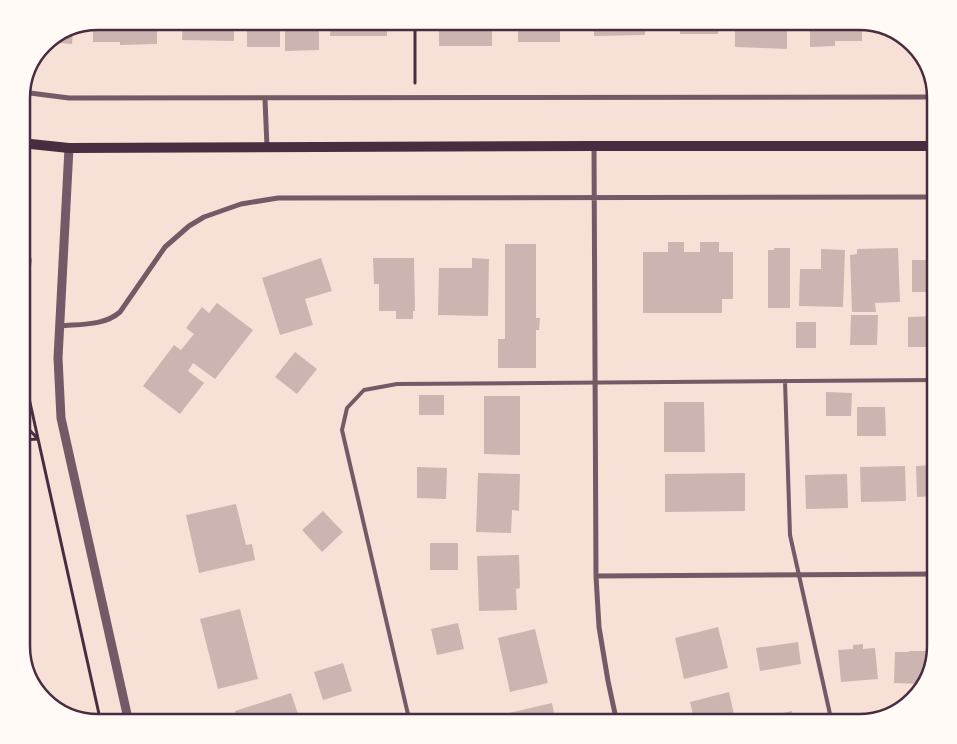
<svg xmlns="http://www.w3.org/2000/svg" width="957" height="744" font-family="'Fira Sans',sans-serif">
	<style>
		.building { fill: #ccb4b1 }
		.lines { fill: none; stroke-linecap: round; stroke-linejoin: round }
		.path { stroke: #4a2c40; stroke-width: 3 }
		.service { stroke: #755966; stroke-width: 4 }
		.minor { stroke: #755966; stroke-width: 5 }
		.tertiary { stroke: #755966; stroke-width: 9 }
		.secondary { stroke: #4a2c40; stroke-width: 10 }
		.rim { fill: none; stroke: #4a2c40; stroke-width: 2.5 }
	</style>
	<rect width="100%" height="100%" fill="#f7e1d7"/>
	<!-- building -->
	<path class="building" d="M98,21H157V44L120,45V42H93V23Z
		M183,21H234V41L182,40Z
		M247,21H280V47H247Z
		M285,21H319V50L285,51Z
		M331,21H387V36H330Z
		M439,21H492V46H439Z
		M518,21H572V29H560V42H518Z
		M594,21H645V35L594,36Z
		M666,21H718V34H680V29L666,30Z
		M735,21H787V49L735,47Z
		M810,21H859L862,22V41H835V46L810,47Z
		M73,31L72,44L59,43L60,36Z
		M668,242H684V252H700V242H719V252H733V299H722V313H643V252H668Z
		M505,244H536V318H540L539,330H536V368H498V339H505Z
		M774,248H790V308H768V250H774Z
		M898,248L900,302L875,303L876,312H852L850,255L857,254V249Z
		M821,249L845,250L843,307L799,306L800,269H821Z
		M321,258L332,291L305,299L313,325L280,335L262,278Z
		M373,258H414L415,311H413V319H396V311H379V284H374Z
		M472,258L489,259L488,316L438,315L439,268H472Z
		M912,260H936V292H912Z
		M217,303L253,330L215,379L193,363L188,371L204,383L180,414L143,386L174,345L181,350L194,334L186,328L202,307L209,313Z
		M851,315H878L877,345H850Z
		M936,316V347H908V317Z
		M796,322H816V348H796Z
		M295,352L317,369L297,394L275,377Z
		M826,392L852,393L851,416H826Z
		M419,395H444V415H419Z
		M484,396H520V455L484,454Z
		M664,402H704L705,452H664Z
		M857,407H885L886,436H857Z
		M932,413H936V435H933Z
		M933,456H936V486H934V496L917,497L916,466L933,465Z
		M905,466L906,501L861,502L860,467Z
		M417,467L447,468L446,499L417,498Z
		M478,473L520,474L519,511L512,510L511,533L476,532Z
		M745,473V511L665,512V474Z
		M847,474L848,508L806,509L805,475Z
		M236,504L246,545L252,544L255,560L199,573L186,515Z
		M323,511L343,532L322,552L302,530Z
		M430,543H458V570H430Z
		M519,555L520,588L516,589L517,610L479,611L477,556Z
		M240,609L258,679L218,689L200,619Z
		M458,623L464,649L437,655L431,629Z
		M718,627L728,668L684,679L675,638Z
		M535,629L548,683L510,692L498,638Z
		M798,642L801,664L760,671L756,648Z
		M863,644V649L875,648L878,679L841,682L838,650L853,649V645Z
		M909,651H932V656L922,684L894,683L895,652H909Z
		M343,663L352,691L323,700L314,672Z
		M729,692L736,723H695L690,702Z
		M291,693L301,723H239L235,711Z
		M552,703L556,723H498L496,716Z
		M792,711L794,723H768L767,716Z"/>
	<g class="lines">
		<!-- path -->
		<path class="path" d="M415,83V21
			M21,227L26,235L30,260L25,326L29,398L101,723
			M21,421L38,439
			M21,440L38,439"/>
		<!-- service -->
		<path class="service" d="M785,381L790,535L832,723
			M410,723L342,430L347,408L364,390L397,384L936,380"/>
		<!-- minor -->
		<path class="minor" d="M22,92L69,98L935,97
			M265,99L267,147
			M594,146L596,576L599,627L608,681L617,723
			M60,326C80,324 104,326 120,312L165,247L189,226L204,217L241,204L278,198L936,197
			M596,576L936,574"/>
		<!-- tertiary -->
		<path class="tertiary" d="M69,148L58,358L61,418L129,723"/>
		<!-- secondary -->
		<path class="secondary" d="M21,143L69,148L594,146H936"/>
	</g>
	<!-- crop -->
	<path d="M0 0H957V744H0ZM98 30H859A68 68 0 0 1 927 98V646A68 68 0 0 1 859 714H98A68 68 0 0 1 30 646V98A68 68 0 0 1 98 30Z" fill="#fffaf5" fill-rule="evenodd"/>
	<path class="rim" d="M98 30H859A68 68 0 0 1 927 98V646A68 68 0 0 1 859 714H98A68 68 0 0 1 30 646V98A68 68 0 0 1 98 30Z"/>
</svg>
